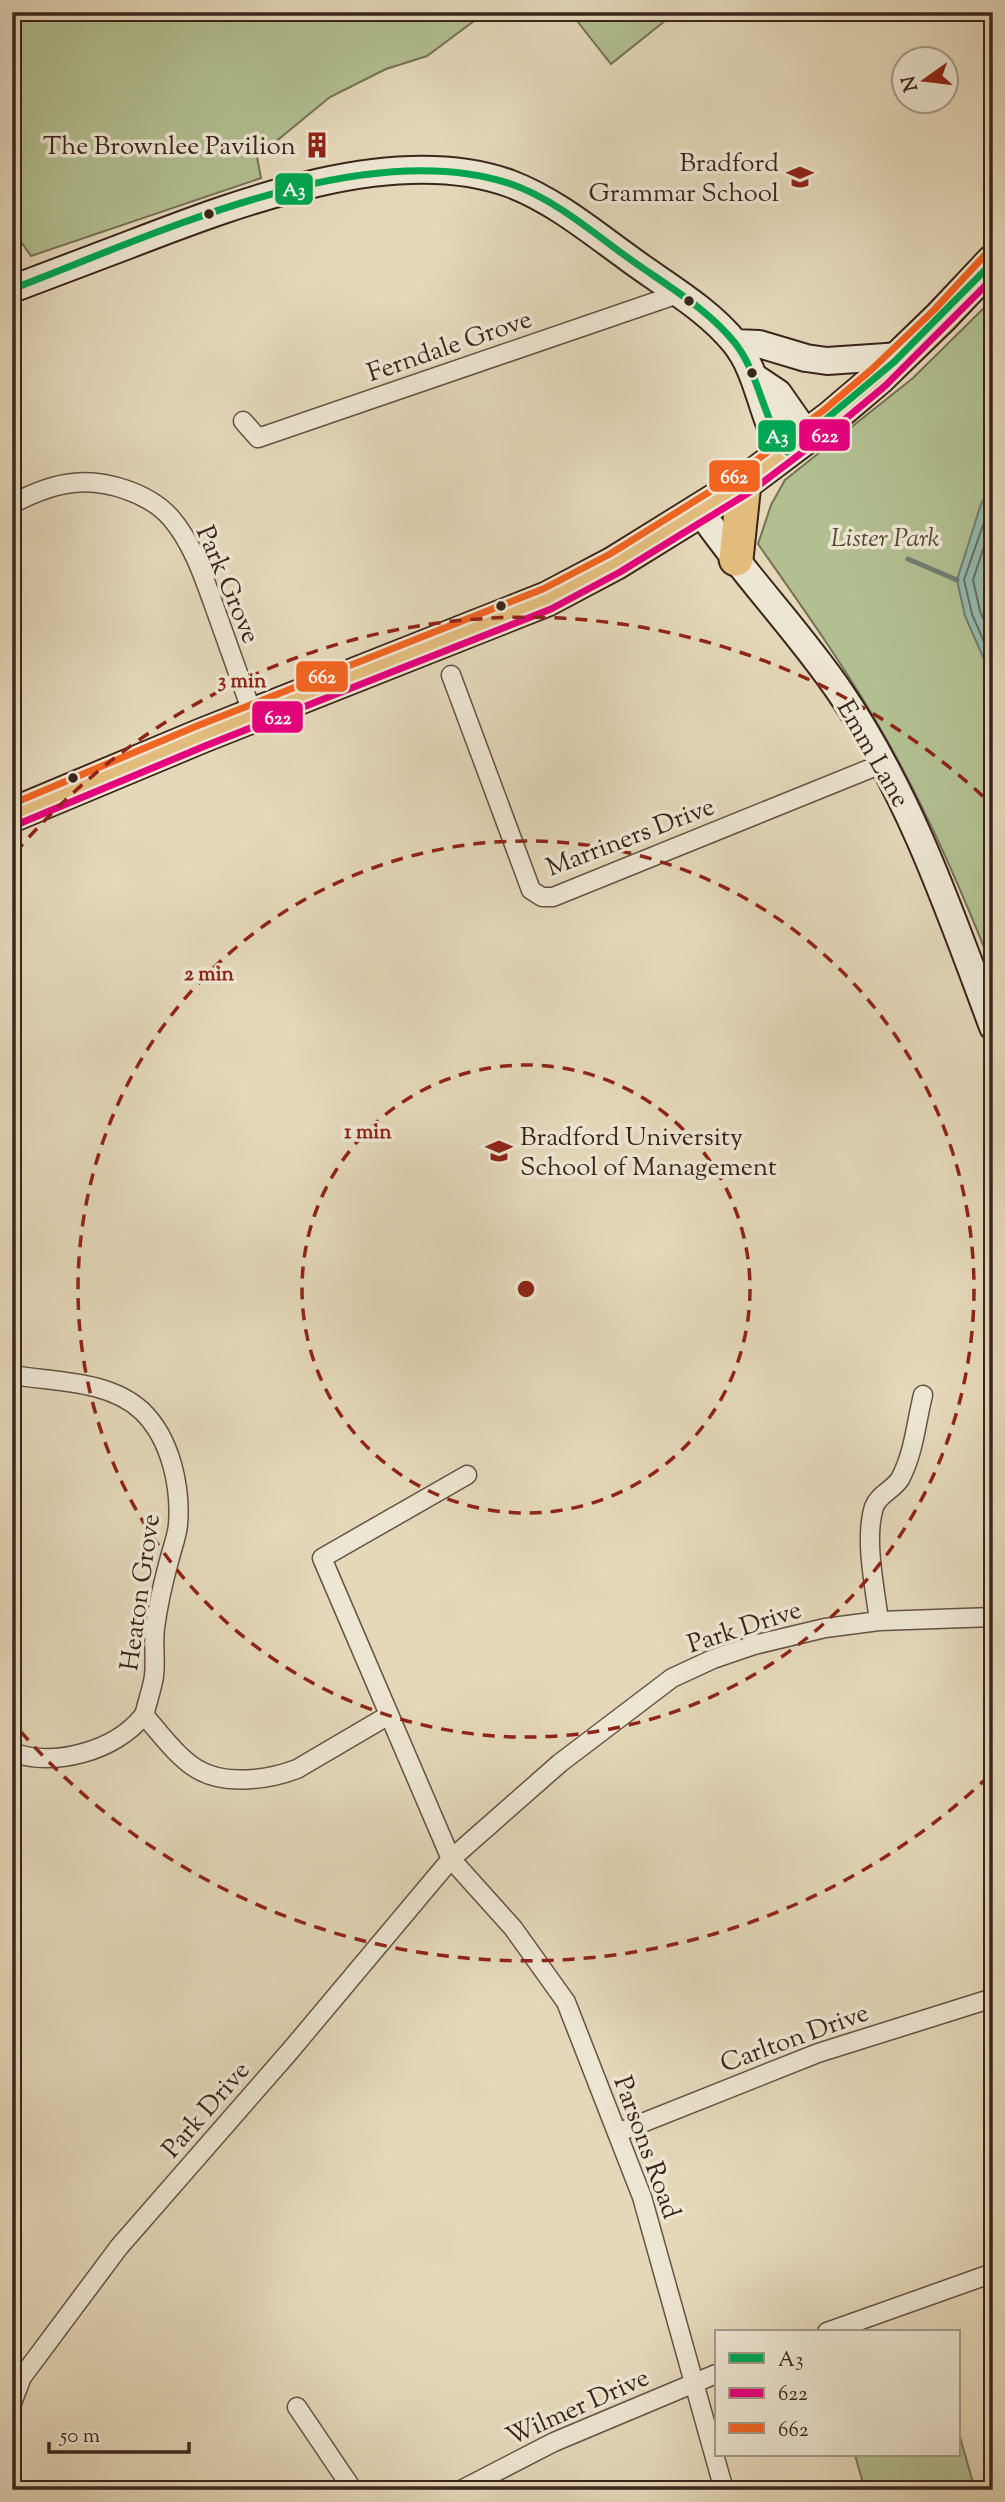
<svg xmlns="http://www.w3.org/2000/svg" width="1005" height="2502" font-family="'Sorts Mill Goudy',serif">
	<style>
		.green { fill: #b2bf91; stroke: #767257; stroke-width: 2 }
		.water { fill: #95baad; stroke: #717e73; stroke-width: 2 }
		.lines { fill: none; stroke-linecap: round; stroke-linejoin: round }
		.shore { stroke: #687065; stroke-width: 2 }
		.stream { stroke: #717e73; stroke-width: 5 }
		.street-casing { stroke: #645244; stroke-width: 21 }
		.secondary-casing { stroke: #3a251d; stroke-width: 30 }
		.highway-casing { stroke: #3a251d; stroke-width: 37 }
		.street { stroke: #ede6d2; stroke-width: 18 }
		.secondary { stroke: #ede6d2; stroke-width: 26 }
		.highway { stroke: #e2bc7c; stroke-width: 33 }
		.bus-1-casing { stroke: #ede6d2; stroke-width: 12 }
		.bus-2-casing { stroke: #ede6d2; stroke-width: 12 }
		.bus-3-casing { stroke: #ede6d2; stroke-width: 12 }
		.bus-1 { stroke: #00a651; stroke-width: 7 }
		.bus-2 { stroke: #e5007d; stroke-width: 7 }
		.bus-3 { stroke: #f26522; stroke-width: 7 }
		.ring { fill: none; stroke: #8f2418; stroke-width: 3.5; stroke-dasharray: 12 9 }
		.bus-dot { fill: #3a251d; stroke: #ede6d2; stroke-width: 2.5 }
		.labels { text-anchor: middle; stroke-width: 7; stroke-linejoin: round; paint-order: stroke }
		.poi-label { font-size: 26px; fill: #3a251d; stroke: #ede6d2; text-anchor: end }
		.street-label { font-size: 26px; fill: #3a251d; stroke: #ede6d2 }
		.park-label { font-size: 26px; font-style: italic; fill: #584c3a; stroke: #ede6d2 }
		.centre { fill: #8f2418; stroke: #ede6d2; stroke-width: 3.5 }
		.ring-label { font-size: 21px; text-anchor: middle; font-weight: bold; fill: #8f2418; stroke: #ede6d2; stroke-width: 7; stroke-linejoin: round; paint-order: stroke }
		.line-badge { stroke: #ede6d2; stroke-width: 2.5 }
		.badge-label { font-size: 19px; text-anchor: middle; font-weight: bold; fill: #fff }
	</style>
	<rect width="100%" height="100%" fill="#e4d8b9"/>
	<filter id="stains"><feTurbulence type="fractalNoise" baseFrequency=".00286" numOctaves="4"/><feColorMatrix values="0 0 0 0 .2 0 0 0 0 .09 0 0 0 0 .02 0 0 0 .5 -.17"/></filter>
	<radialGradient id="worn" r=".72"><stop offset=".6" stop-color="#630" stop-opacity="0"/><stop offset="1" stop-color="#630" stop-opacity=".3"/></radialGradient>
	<!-- green -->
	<path class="green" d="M12,12H486L427,56L386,69L330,97L257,157L261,178L31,256L12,229Z
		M570,12H676L611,64Z
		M993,299V970C959,883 921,797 873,716C838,657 798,601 758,544L771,505L785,480L913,378Z
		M958,2430L975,2490H865L855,2455H958Z"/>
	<!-- water -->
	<path class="water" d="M993,484V680L965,616L957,580L981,504Z"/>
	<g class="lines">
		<!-- shore -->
		<path class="shore" d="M993,496L964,580L972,614L993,663
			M993,519L973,580L980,611L993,642"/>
		<!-- stream -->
		<path class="stream" d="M908,559L957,580"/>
		<!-- street casing -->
		<g class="street-casing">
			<path id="street" d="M243,421L258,438L678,294
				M12,504C31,494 52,485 73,483C105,479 149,493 171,518C194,545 205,581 217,614C229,647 241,681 253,715
				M451,675L531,890L542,897H553L884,763
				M12,1375C55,1382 109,1380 142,1411C171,1439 181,1487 178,1525C177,1536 172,1549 169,1561C163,1583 158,1605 155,1628C153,1644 156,1660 154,1676C153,1684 150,1693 148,1701C146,1706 146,1712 143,1716C115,1751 53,1768 12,1752
				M467,1475L322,1558L451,1859L513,1928L566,2002L642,2197L724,2490
				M879,1621C875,1588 864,1539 874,1507C879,1494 893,1490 900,1479C914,1453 916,1423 923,1395
				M144,1715C159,1732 178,1758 197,1769C225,1786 268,1780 297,1769L389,1715
				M617,2133L818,2053L993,1998
				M827,2332L993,2273
				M12,2403L22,2377L119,2247L290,2051L451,1859L560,1763L672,1678L713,1659L754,1645L825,1628L879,1621L993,1617
				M297,2407L353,2490
				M461,2490L554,2442L716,2374"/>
		</g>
		<!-- secondary casing -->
		<g class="secondary-casing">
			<path id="secondary" d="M12,289C52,274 92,259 131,244C240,202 396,142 511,184C553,200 591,231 627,257C663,284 707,308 735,343C754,367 759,397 770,425C775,435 781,444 787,452
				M735,343L759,344L806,358L827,361L901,356
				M754,377L778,393L808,436
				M700,511C743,574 797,629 840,692C910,795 950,912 993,1027"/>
		</g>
		<!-- highway casing -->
		<g class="highway-casing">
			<path id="highway" d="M736,559L744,483
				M12,815L201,736L547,599L615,563L744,483L831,418L878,378L941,317L993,262"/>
		</g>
		<!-- street -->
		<use href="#street" class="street"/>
		<!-- secondary -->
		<use href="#secondary" class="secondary"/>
		<!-- highway -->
		<use href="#highway" class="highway"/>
		<!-- bus-1 casing -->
		<g class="bus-1-casing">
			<path id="bus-1" d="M12,289C152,236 362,134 511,184C554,199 591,231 627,257C664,284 706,307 735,343C760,375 762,418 787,452L894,362L993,262"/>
		</g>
		<!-- bus-2 casing -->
		<g class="bus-2-casing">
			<path id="bus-2" d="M16,825L205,746L551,609L620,572L750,492L837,426L885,386L993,278"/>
		</g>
		<!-- bus-3 casing -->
		<g class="bus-3-casing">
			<path id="bus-3" d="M12,804L197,726L543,589L610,554L738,474L824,410L871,370L934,310L985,255"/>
		</g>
		<!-- bus-1 -->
		<use href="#bus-1" class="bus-1"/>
		<!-- bus-2 -->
		<use href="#bus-2" class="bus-2"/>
		<!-- bus-3 -->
		<use href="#bus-3" class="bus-3"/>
	</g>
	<!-- distance rings -->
	<g class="ring">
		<circle cx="526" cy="1289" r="224"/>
		<circle cx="526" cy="1289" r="448"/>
		<path d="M989 1776A672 672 0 0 1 15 1725M15 853A672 672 0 0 1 989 802"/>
	</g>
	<!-- icons -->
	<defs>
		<g id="building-bare" transform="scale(2.1)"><path d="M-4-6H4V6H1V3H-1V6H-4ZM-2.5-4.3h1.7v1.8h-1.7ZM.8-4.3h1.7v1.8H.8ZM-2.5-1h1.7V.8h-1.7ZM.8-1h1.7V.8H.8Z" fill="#8f2418" stroke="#ede6d2" stroke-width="2.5" paint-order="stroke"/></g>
		<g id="school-bare" transform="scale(2.1)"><path d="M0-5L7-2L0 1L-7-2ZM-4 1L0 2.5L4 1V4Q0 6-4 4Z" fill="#8f2418" stroke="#ede6d2" stroke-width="2.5" paint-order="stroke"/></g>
		<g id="university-bare" transform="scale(2.1)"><path d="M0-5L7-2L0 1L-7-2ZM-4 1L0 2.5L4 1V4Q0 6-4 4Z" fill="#8f2418" stroke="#ede6d2" stroke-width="2.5" paint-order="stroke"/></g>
	</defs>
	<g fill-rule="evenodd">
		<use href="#building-bare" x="317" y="145"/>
		<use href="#school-bare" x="800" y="177"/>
		<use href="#university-bare" x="499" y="1151"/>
	</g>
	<!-- markers -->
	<g class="bus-dot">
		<circle cx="209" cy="214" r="6"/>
		<circle cx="689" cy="301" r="6"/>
		<circle cx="752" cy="373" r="6"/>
		<circle cx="501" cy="606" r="6"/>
		<circle cx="73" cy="778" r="6"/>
	</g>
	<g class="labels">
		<!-- poi labels -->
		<g class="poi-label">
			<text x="296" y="154">The Brownlee Pavilion</text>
			<text x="779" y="171">Bradford<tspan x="779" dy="30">Grammar School</tspan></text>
			<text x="520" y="1145" text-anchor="start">Bradford University<tspan x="520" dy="30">School of Management</tspan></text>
		</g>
		<!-- street labels -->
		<g class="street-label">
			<text transform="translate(449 345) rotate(-19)" y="9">Ferndale Grove</text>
			<text transform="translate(229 584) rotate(67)" y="9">Park Grove</text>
			<text transform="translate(874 753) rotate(60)" y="9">Emm Lane</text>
			<text transform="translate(630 836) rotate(-21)" y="9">Marriners Drive</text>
			<text transform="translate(139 1592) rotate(-82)" y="9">Heaton Grove</text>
			<text transform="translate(744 1626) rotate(-18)" y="9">Park Drive</text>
			<text transform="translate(794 2037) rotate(-20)" y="9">Carlton Drive</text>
			<text transform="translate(205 2109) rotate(-49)" y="9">Park Drive</text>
			<text transform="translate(648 2147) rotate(70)" y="9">Parsons Road</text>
			<text transform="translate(577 2406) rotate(-24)" y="9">Wilmer Drive</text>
		</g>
		<!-- park labels -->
		<g class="park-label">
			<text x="885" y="546">Lister Park</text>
		</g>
	</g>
	<circle cx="526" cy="1289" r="10" class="centre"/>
	<g class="ring-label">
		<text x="242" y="687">3 min</text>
		<text x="209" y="980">2 min</text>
		<text x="368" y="1138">1 min</text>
	</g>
	<g class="line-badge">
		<rect x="274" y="172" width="40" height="34" rx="7" fill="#00a651"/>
		<rect x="798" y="418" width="53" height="34" rx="7" fill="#e5007d"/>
		<rect x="757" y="419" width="40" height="34" rx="7" fill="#00a651"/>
		<rect x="708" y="459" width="53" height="34" rx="7" fill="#f26522"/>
		<rect x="295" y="660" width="54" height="33" rx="7" fill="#f26522"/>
		<rect x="251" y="700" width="53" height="34" rx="7" fill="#e5007d"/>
	</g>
	<g class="badge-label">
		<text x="294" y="196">A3</text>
		<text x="825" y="442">622</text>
		<text x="777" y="443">A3</text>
		<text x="734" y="483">662</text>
		<text x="322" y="683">662</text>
		<text x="278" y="724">622</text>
	</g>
	<!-- margin -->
	<rect width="1005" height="2502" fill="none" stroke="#e4d8b9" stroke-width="42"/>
	<rect x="14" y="14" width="977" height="2474" fill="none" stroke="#3a251d" stroke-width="3.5"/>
	<rect x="21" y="21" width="963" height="2460" fill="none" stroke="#3a251d" stroke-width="2"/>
	<!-- legend -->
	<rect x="715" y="2330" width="245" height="126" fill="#ede6d2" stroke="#a5998a" stroke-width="2"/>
	<rect x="729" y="2353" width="35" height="10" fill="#00a651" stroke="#a5998a" stroke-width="2"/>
	<text x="778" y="2366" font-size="21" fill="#3a251d">A3</text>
	<rect x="729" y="2388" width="35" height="10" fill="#e5007d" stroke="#a5998a" stroke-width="2"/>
	<text x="778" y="2400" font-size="21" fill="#3a251d">622</text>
	<rect x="729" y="2423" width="35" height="10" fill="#f26522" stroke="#a5998a" stroke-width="2"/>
	<text x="778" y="2436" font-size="21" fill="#3a251d">662</text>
	<!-- north arrow -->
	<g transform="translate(925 80) rotate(256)"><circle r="33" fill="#ede6d2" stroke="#a5998a" stroke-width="2"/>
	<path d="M0-5L12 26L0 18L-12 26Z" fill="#8f2418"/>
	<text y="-10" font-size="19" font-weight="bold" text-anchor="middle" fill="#3a251d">N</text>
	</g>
	<!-- scale -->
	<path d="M49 2442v10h140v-10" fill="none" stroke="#3a251d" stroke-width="3.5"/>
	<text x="60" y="2442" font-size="21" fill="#3a251d" stroke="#ede6d2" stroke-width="5" paint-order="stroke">50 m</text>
	<rect width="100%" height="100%" filter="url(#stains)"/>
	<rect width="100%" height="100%" fill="url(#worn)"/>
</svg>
